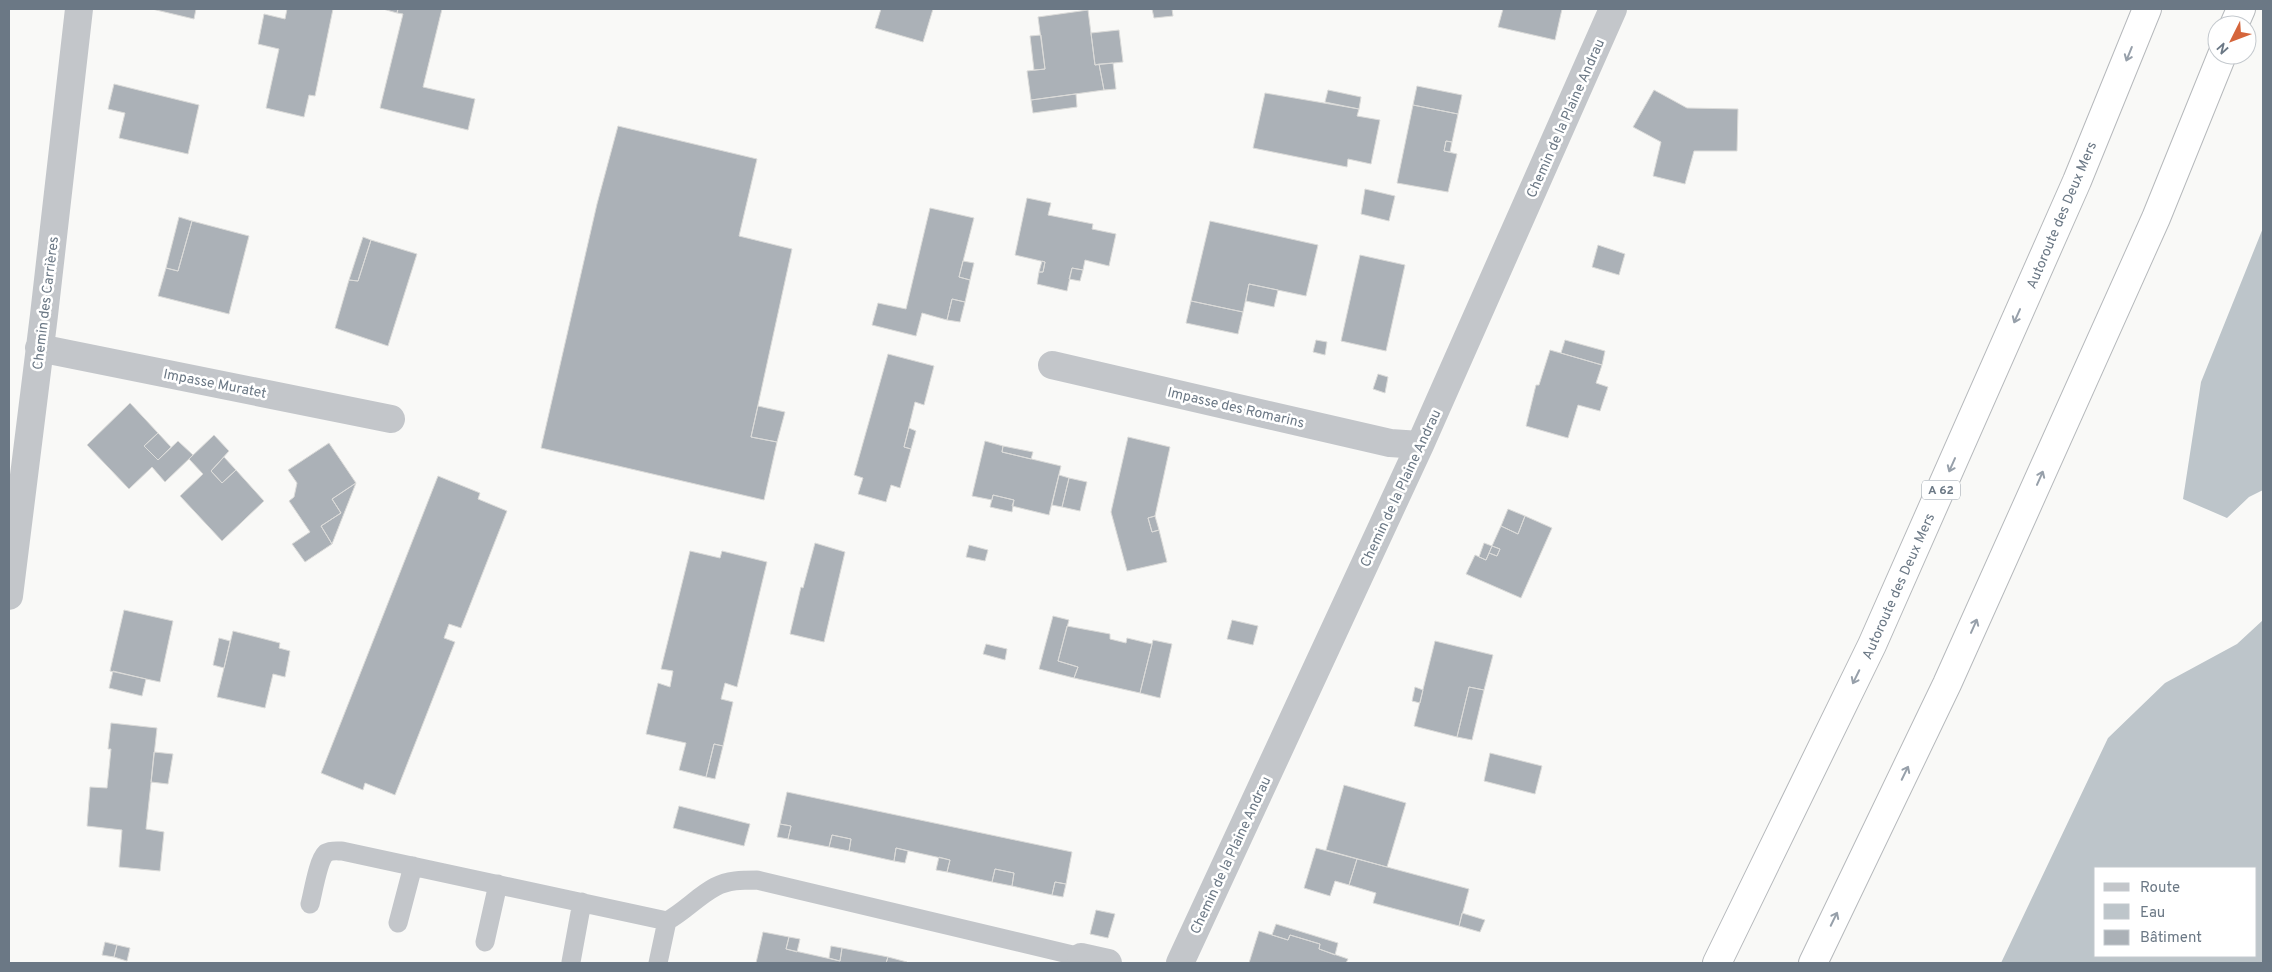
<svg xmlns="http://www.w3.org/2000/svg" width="2272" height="972" font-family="Overpass,sans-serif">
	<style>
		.water { fill: #bdc5ca; fill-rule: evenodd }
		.building { fill: #abb1b7; stroke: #dbdbd9 }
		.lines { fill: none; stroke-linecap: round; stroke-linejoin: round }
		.highway-casing { stroke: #b6b9bc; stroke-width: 30 }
		.lane { stroke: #c3c6ca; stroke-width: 19 }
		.street { stroke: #c3c6ca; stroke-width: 28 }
		.highway { stroke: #fff; stroke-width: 28 }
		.oneway { stroke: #97a0aa }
		.labels { text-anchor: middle; stroke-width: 5; stroke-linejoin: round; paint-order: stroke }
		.shield { fill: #fff; stroke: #97a0aa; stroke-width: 1 }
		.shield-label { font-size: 12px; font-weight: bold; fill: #6b7885 }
		.street-label { font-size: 14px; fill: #6b7885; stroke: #fff }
	</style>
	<rect width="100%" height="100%" fill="#f9f9f7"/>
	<!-- water -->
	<path class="water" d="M2263,228V490L2249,497L2227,518L2183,499L2201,382Z
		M2263,620V963H2001L2108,738L2165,683L2237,644ZM2096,868H2256V956H2096Z"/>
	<!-- building -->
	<path class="building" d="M152,9H196L194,19Z
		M287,9H333L315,96L309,95L304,117L266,108L279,49L258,44L264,14L285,19Z
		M383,9H398L397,13Z
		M398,9H442L423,87L475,99L468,130L380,108L403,14L397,13Z
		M881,9H933L923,42L875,28Z
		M1152,9H1172L1173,16L1154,18Z
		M1503,9H1562L1555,40L1498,27Z
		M1088,10L1095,65L1099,64L1104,90L1031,100L1027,71L1045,69L1038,17Z
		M1119,30L1123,62L1095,65L1091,33Z
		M1041,35L1045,69L1034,70L1030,36Z
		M1113,63L1116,89L1104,90L1099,64Z
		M114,84L199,105L188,154L119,138L125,113L108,109Z
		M1417,86L1462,95L1458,114L1413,105Z
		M1328,90L1361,97L1359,109L1325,102Z
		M1654,90L1687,108L1738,109L1737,151H1694L1685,184L1653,176L1661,142L1633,127Z
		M1265,93L1359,109L1357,116L1380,120L1371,164L1348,159L1347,167L1253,148Z
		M1076,94L1077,107L1033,113L1031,100Z
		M1413,105L1458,114L1452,142L1446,141L1444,151L1457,154L1448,192L1397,183Z
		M618,126L757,159L739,236L792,249L751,437L777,442L764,500L541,448L597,204Z
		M1446,141L1452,142L1450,152L1444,151Z
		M1365,189L1395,196L1389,221L1361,214Z
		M1027,198L1051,203L1048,215L1093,224L1092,229L1116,234L1109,266L1085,260L1083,270L1072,268L1067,291L1037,284L1039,272H1043L1045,262L1015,255Z
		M930,208L974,218L959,277L970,280L965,302L952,299L947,320L922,313L916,336L872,325L878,303L906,309Z
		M179,217L192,221L178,271L166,268Z
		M192,221L249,236L229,314L158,296L166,268L178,271Z
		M1210,221L1318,245L1306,296L1249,284L1243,312L1191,301Z
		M363,237L371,240L358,281L349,280Z
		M371,240L417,254L388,346L335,328L349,280L358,281Z
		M1598,245L1625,254L1619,275L1592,267Z
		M1360,255L1405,265L1386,351L1341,341Z
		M963,261L974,263L970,280L959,277Z
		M1042,261L1045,262L1043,272H1039Z
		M1072,268L1083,270L1080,281L1069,279Z
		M1249,284L1278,290L1274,307L1246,301Z
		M952,299L965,302L960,322L947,320Z
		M1191,301L1243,312L1238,334L1186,323Z
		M1316,340L1327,342L1325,355L1313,352Z
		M1565,340L1605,351L1602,365L1561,353Z
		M1550,350L1602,365L1596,383L1608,387L1600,411L1578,405L1568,438L1526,426L1536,385H1539Z
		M888,354L934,366L924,405L915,402L904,447L911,449L900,488L891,485L886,502L858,494L863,478L854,475Z
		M1378,374L1388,377L1385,393L1373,389Z
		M130,403L158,433L144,446L158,460L178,441L193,455L165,482L152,467L129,489L87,445Z
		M758,406L785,412L777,442L751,437Z
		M909,428L916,431L911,449L904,447Z
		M158,433L171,447L158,460L144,446Z
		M214,435L229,451L211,471L222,483L236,470L264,501L222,541L180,496L203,474L189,459Z
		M1128,437L1170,447L1155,516L1148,518L1152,532L1159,530L1167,562L1127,571L1111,512Z
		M985,441L1003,446L1002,452L1061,466L1049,515L1012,506L1014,500L993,495L992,500L972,496Z
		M329,443L356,483L332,499L341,513L321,526L332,544L305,562L292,544L310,532L289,501L294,497L297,483L288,470Z
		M1003,446L1033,452L1031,459L1002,452Z
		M224,457L236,470L222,483L211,471Z
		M1059,475L1069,478L1062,507L1052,505Z
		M438,476L480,493L478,499L507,511L461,628L449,624L444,638L455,642L395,795L365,783L363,790L321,773Z
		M1069,478L1087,482L1080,511L1062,507Z
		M356,483L332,544L321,526L341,513L332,499Z
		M993,495L1014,500L1012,512L990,507Z
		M1508,509L1525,516L1518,534L1501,526Z
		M1155,516L1159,530L1152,532L1148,518Z
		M1525,516L1552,528L1521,598L1466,574L1475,555L1486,560L1489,553L1497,556L1500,549L1492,546L1501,526L1518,534Z
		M815,543L845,552L824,642L790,634L801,587L803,588Z
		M1484,543L1492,546L1486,560L1479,557Z
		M969,545L988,550L985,561L966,557Z
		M1492,546L1500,549L1497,556L1489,553Z
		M690,551L720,558L722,551L767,562L737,687L725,683L721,699L733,702L723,746L714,744L706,777L679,770L686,743L646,734L658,683L670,687L673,671L661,669Z
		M124,610L173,621L160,682L110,671Z
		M1053,616L1069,620L1058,661L1078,667L1074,678L1039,669Z
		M1232,620L1258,626L1253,645L1227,639Z
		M1067,626L1110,634V639L1126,643L1127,638L1152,644L1140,693L1074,678L1078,667L1058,661Z
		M233,631L280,643L279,648L290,651L285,677L273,674L265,708L217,697Z
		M219,638L230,641L224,668L213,665Z
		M1153,640L1172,644L1160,698L1140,693Z
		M1435,641L1493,655L1484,690L1469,687L1457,737L1414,726Z
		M986,644L1007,649L1005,660L983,654Z
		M113,671L146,679L142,696L109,688Z
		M1415,687L1423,690L1420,703L1412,701Z
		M1469,687L1484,690L1472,740L1457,737Z
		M111,723L157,728L146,829L164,832L160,871L119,867L122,830L87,826L90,787L107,788L111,749H108Z
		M714,744L723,746L715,779L706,777Z
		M154,752L173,754L168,784L151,782Z
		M1490,753L1542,766L1535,794L1484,781Z
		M1344,785L1406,803L1387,867L1326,850Z
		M787,792L1072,852L1066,884L1055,882L1052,895L1012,886L1014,873L995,869L992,882L947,872L950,860L896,848L894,861L849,851L851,839L832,835L829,847L788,839L791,826L780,824Z
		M679,806L750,824L744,846L673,828Z
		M780,824L791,826L788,839L777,837Z
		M832,835L851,839L849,851L829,847Z
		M896,848L908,851L905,863L894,861Z
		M1316,848L1357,859L1349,885L1335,881L1330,896L1304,888Z
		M939,857L950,860L947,872L936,870Z
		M1357,859L1469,889L1459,926L1373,903L1376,893L1349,885Z
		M995,869L1014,873L1012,886L992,882Z
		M1055,882L1066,884L1063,897L1052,895Z
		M1096,910L1115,914L1108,938L1090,934Z
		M1462,913L1485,920L1480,932L1459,926Z
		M1276,924L1338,943L1335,955L1319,949L1320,944L1290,935L1288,940L1272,935Z
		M1259,931L1288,940L1290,935L1320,944L1319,949L1348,959L1346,963H1249Z
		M763,932L789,937L786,949L840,961L842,948L888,957L886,963H756Z
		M789,937L800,939L797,952L786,949Z
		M105,942L117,945L114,957L102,955Z
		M117,945L130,948L127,961L114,957Z
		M831,946L842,948L840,961L829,958Z
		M888,957L907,962L906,963H886Z"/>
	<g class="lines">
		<!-- highway casing -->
		<g class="highway-casing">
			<path id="highway" d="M2234,25L2241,9
				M1717,963L1872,645L2077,181L2147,9
				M1813,963L1947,684L2156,218L2222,55"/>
		</g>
		<!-- lane -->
		<path class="lane" d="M310,904C313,893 318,860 326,853C331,850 337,851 342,851L667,921
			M398,923L413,866
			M485,942L498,884
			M571,962L582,902
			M658,963L667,921C685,911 698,896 715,887C728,880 742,880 757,880L1081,957"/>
		<!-- street -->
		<path class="street" d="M39,348L391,419
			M1052,365L1390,443L1420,445
			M9,596L44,315L79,9
			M1081,957L1108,963
			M1180,963L1420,445L1613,9"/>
		<!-- highway -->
		<use href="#highway" class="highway"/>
	</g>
	<!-- one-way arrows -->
	<defs><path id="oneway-shaft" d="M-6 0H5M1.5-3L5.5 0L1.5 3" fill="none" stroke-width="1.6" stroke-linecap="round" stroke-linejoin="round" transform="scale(1.25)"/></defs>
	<g class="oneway">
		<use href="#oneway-shaft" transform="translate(2129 54) rotate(112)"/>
		<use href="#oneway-shaft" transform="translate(2017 316) rotate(114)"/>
		<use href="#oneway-shaft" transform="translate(1952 465) rotate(114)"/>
		<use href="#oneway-shaft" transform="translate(2040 478) rotate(-66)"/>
		<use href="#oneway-shaft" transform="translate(1974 626) rotate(-66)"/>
		<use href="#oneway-shaft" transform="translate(1856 677) rotate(116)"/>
		<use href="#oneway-shaft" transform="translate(1905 773) rotate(-64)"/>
		<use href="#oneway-shaft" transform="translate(1834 919) rotate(-64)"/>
	</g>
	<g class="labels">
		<!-- shield labels -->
		<rect class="shield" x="1922" y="480.5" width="38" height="19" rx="4"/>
		<g class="shield-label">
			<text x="1941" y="494">A 62</text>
		</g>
		<!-- street labels -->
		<g class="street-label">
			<text transform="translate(1565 118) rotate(-66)" y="5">Chemin de la Plaine Andrau</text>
			<text transform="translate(2061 215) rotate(-67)" y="5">Autoroute des Deux Mers</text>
			<text transform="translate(45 303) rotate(-83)" y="5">Chemin des Carrières</text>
			<text transform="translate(215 383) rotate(11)" y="5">Impasse Muratet</text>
			<text transform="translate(1236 407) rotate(13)" y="5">Impasse des Romarins</text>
			<text transform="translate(1400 488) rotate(-65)" y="5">Chemin de la Plaine Andrau</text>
			<text transform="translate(1898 586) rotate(-66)" y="5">Autoroute des Deux Mers</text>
			<text transform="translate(1230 855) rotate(-65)" y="5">Chemin de la Plaine Andrau</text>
		</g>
	</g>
	<!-- border -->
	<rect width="2272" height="972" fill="none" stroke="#6b7885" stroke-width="20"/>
	<!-- legend -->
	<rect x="2094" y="867" width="162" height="90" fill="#ffffff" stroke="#c4c9ce"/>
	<rect x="2104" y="883" width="25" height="8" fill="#c3c6ca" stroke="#c4c9ce"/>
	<text x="2140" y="892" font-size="15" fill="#6b7885">Route</text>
	<rect x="2104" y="904" width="25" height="15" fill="#bdc5ca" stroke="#c4c9ce"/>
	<text x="2140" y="917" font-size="15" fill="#6b7885">Eau</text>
	<rect x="2104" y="930" width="25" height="15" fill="#abb1b7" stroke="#c4c9ce"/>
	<text x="2140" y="942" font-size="15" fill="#6b7885">Bâtiment</text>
	<!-- north arrow -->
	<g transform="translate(2232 40) rotate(228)"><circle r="24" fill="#ffffff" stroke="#c4c9ce"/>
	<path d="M0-4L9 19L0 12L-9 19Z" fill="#d5653b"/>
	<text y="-8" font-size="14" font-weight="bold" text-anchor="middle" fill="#6b7885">N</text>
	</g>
</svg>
